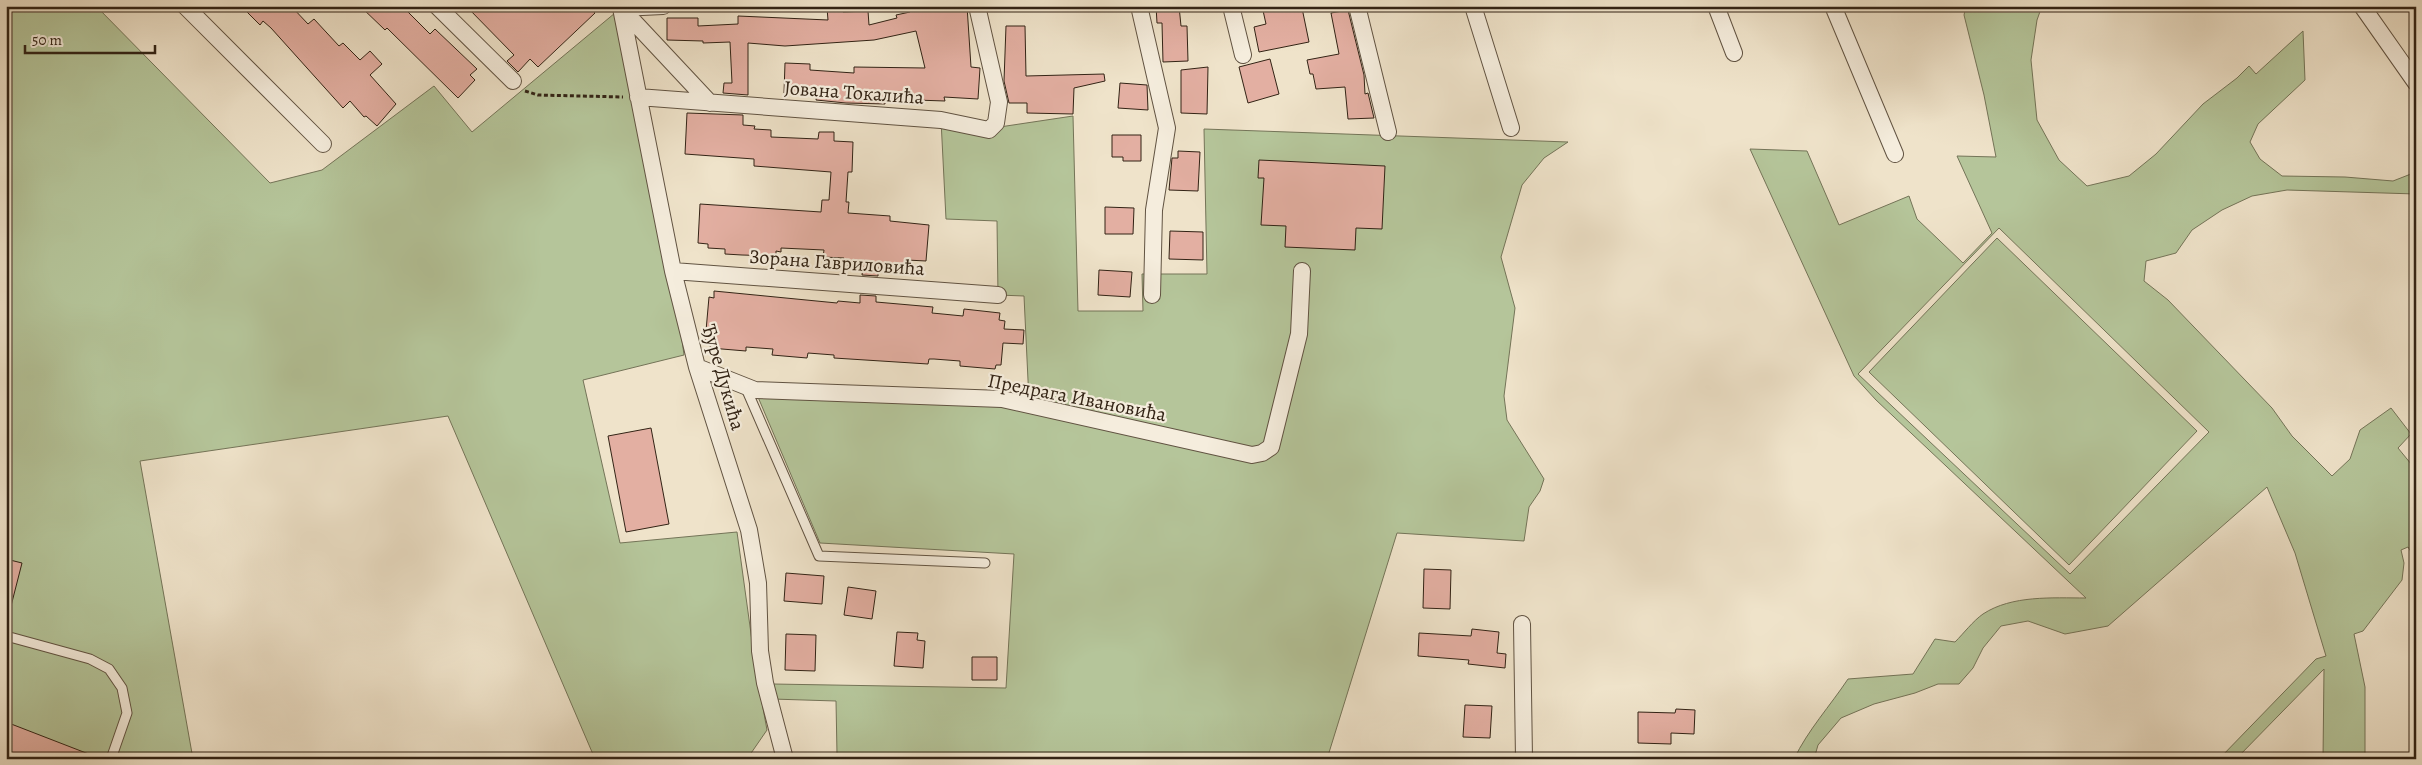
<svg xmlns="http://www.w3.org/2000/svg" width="2422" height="765" font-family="Alegreya,serif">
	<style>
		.green { fill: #b5c59a; stroke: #747458; fill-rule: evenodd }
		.building { fill: #e3afa2; stroke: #322315 }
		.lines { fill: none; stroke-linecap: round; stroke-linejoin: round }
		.lane-casing { stroke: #615342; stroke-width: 11 }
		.street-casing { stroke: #615342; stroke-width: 18 }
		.path { stroke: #322315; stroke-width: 3; stroke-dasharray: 4 2.5; stroke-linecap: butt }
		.lane { stroke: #f5eddd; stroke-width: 9 }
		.street { stroke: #f5eddd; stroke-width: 16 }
		.labels { text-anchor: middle; stroke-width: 4.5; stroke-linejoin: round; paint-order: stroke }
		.street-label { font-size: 20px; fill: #322315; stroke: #f5eddd }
	</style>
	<rect width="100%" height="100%" fill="#efe3ca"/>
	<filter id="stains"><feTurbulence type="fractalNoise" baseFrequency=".004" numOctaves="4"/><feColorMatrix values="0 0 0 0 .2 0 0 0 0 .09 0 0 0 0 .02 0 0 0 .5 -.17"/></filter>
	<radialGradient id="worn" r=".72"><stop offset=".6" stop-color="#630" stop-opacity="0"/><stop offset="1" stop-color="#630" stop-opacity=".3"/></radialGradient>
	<!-- green -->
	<path class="green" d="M6,6H96L270,183L322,170L434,86L472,132L621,8L673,271L684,355L583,380L620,543L737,532L756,670L767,730L747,759H595L448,416L140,461L193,759H6Z
		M1966,6H2042L2037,20L2031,60L2037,120L2059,160L2087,186L2129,176L2156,154L2203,104L2237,78L2249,66L2256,74L2303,31L2305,80L2258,124L2250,142L2260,159L2282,176L2345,177L2393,181L2416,172V194L2287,190L2252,196L2222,210L2192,230L2176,253L2146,261L2144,281L2168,300L2272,408L2292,436L2332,476L2350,459L2360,430L2391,408L2411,434L2398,448L2416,470V560L2408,547L2401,550L2404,563L2402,580L2363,631L2354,634L2365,687V759H2323L2324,669L2236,759H2219L2316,659L2326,656L2295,553L2267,487L2108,626L2065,634L2028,621L2001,626L1983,648L1973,668L1959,684H1938L1915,693L1874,704L1841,718L1818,745L1814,759H1794C1808,730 1830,706 1848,679L1913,674L1935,639L1955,642C1964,633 1973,621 1983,614C2012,595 2052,598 2086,598L1876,400L1854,376L1750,149L1807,151L1839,225L1909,196L1917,219L1963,263L1992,233L1957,156L1996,157L1984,95L1964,15ZM1999,228L2209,432L2070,574L1858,374Z
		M1073,116L1078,311H1143L1142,274H1207L1204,129L1568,142L1544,158L1522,185L1501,257L1515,308L1504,396L1507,420L1544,479L1540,491L1529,507L1524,541L1397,533L1327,759H881L837,754L836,701L772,699L773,684L1006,688L1014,554L820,543L755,390L1029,401L1024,296L998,295L997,221L946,219L941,120L993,128Z
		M1997,238L2197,431L2069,565L1869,372Z"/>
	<!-- building -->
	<path class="building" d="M241,6H291L308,24L314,19L339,46L343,43L360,60L370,51L382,64L370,75L396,104L377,126L366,116L364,117L350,101L343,108L271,28L263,21L260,25Z
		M360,6H402L430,34L435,29L477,69L470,75L475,80L458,98L387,28L385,30Z
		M466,6H589L595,13L538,67L530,59L518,72L507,61L514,55Z
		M909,6H967L971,67L980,68L978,99L944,97L945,101L886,99L885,104L846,103L816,100L817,94L784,93L785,63L810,64V70L854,73V67L925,68L916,31L874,40L785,46L748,43V95L723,93L724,83H732L730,42L703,43V41L667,40V18H698V26L738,24V16L828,20L827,8L842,7L843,12L868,11L869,25L897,18L896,15L910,12Z
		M1156,6H1179L1181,26H1187L1188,61L1163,62L1162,23H1157Z
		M1262,6H1293L1294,10L1302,8L1309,42L1259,52L1254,27L1266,24Z
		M1348,10L1364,75L1365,94L1368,93L1374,118L1348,119L1345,87L1316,89L1313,74H1310L1307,60L1339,54L1331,13Z
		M1006,26H1025L1026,76L1104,74L1105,81L1074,88L1073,114L1027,113V103H1009L1004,81Z
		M1270,59L1279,94L1248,103L1239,67Z
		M1208,67L1207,114L1181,113V70Z
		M1120,83L1147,85L1148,110L1118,108Z
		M687,113L743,115V125L755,126L754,129L771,130V137L818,139L819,132H834V141L853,142L852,172H848L846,202H849L848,213L890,216V221L929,225L926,261L907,260V266L899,265L898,270L878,268V276L862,275L863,266L843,265L844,258L823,257L824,250L781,248V252L776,251V256L742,255L725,254V249L708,248V244L698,243L700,204L821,212L822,200H829L831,172L754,166V159L685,154Z
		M1112,135H1141V161H1123V157H1112Z
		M1178,151L1200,152L1198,191L1169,190L1172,158H1178Z
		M1259,160L1385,166L1382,229L1356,228L1355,250L1285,247L1286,226L1261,225L1264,178H1258Z
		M1105,207L1134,208L1133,234H1105Z
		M1170,231L1203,232V260L1169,259Z
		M1099,270L1132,272L1130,297L1098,295Z
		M714,291L837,303L838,301L860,303V295L876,296V302L933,307L932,313L963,316L964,309L1000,313L999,320L1005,321L1004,329L1024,330L1023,344L1003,343L1001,365H996L995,369L960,366V361L934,359H929L928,364L834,358V355L808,353L807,358L772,355L773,349L746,347V351L710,348L711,343L705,342L709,297L714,298Z
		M651,428L669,524L626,532L608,436Z
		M6,559L22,563L11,606H6Z
		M1424,569L1451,570L1450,609L1423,608Z
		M786,573L824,576L822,604L784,601Z
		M848,587L876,591L872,619L844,615Z
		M1472,629L1499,632L1497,653L1506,654L1505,668L1468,664L1469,660L1418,656L1419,633L1471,636Z
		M897,632L918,633L917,640L925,641L923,668L894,666Z
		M786,634L816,635L815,671L785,670Z
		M972,657H997V680H972Z
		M1465,705L1492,706L1490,738L1463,737Z
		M1676,709L1695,710L1694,734L1671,733V744L1638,743V712L1675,713Z
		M6,722L99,758V759H6Z"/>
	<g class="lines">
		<!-- lane casing -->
		<g class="lane-casing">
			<path id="lane" d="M745,386L819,556L985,563
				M6,636L90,659L109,669L122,688L127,713L111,759"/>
		</g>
		<!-- street casing -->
		<g class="street-casing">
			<path id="street" d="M185,6L323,144
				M437,6L513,81
				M1139,6L1167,128L1154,210L1152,295
				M1231,6L1243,55
				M1357,6L1388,132
				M1473,6L1511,128
				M1716,6L1734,53
				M1833,6L1895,154
				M2362,6L2416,83
				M621,8L673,271L697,367L749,530L758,583L760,651L765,683L785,759
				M621,8L710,103
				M621,8L663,6
				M638,97L941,120L989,130L996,123L999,102L977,6
				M673,271L998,295
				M697,367L755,390L1002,399L1252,455L1262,453L1271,447L1299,334L1302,271
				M1522,624L1524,759"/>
		</g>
		<!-- path -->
		<path class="path" d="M525,91L538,95L623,97"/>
		<!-- lane -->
		<use href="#lane" class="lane"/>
		<!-- street -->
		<use href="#street" class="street"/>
	</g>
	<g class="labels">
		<!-- street labels -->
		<g class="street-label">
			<text transform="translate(854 92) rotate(4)" y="7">Јована Токалића</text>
			<text transform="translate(837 262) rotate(4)" y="7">Зорана Гавриловића</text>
			<text transform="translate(724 377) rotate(74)" y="7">Ђуре Дукића</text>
			<text transform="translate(1077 397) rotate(11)" y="7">Предрага Ивановића</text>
		</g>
	</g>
	<!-- margin -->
	<rect width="2422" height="765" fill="none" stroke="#efe3ca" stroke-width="25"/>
	<rect x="8" y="8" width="2407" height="750" fill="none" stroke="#322315" stroke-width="2.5"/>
	<rect x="12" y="12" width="2397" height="740" fill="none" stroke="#322315"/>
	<!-- scale -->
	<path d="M25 45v8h130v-8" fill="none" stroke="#322315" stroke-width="2.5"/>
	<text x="32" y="45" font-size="15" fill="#322315" stroke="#f5eddd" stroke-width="4" paint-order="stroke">50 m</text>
	<rect width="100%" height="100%" filter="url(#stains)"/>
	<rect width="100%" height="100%" fill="url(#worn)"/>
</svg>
